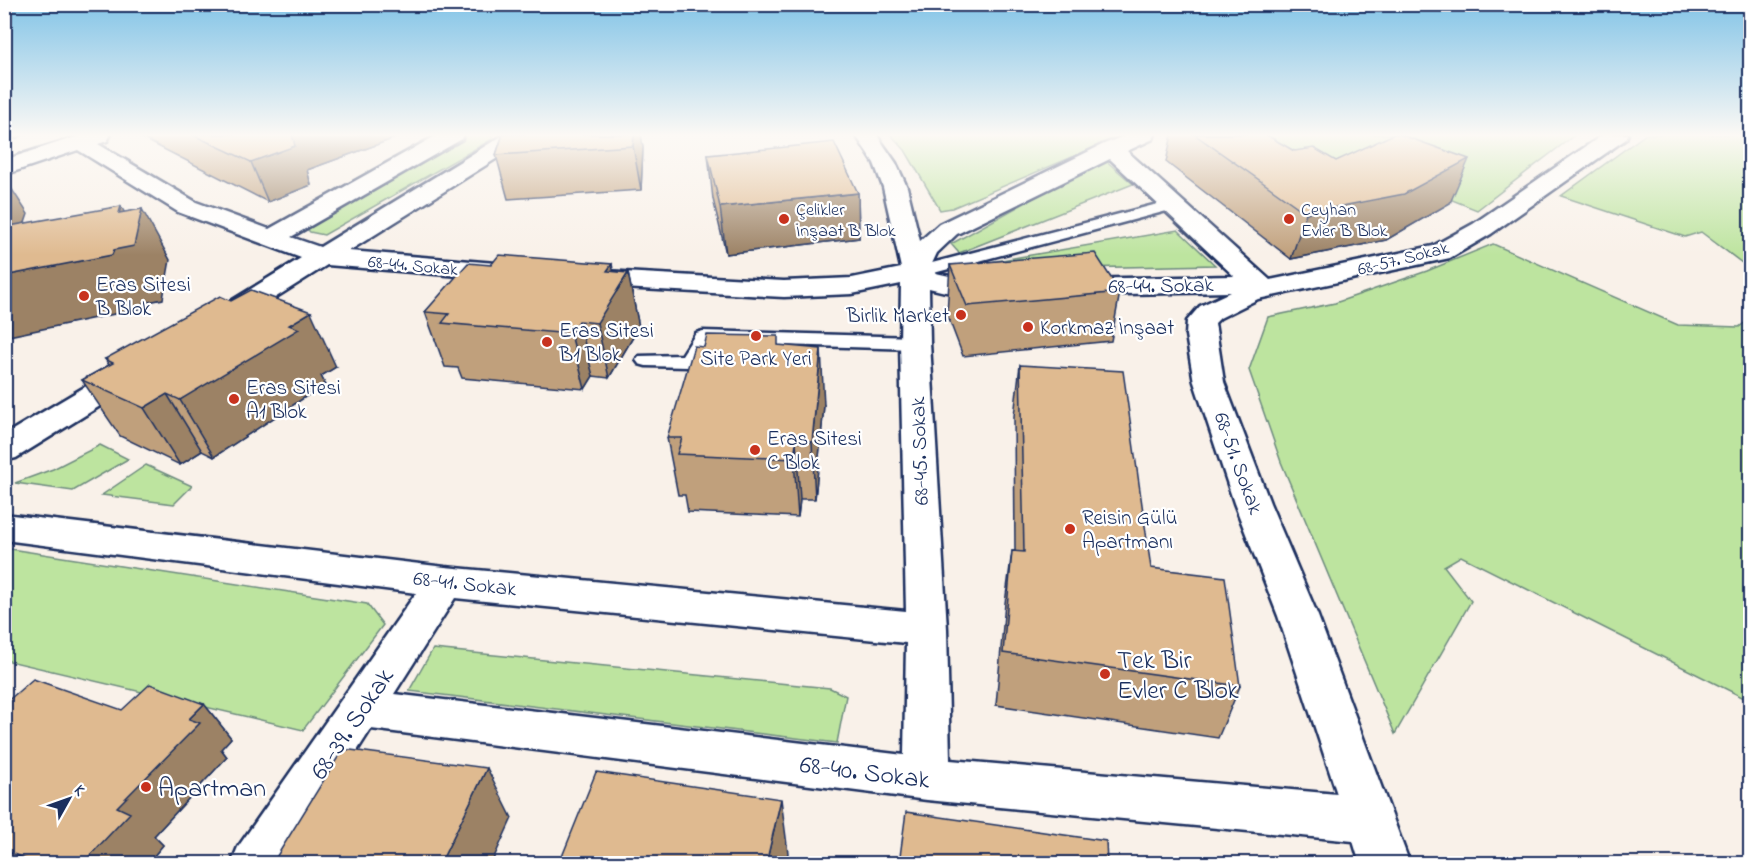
<svg xmlns="http://www.w3.org/2000/svg" width="1755" height="868" font-family="'Indie Flower',sans-serif">
	<style>
		.green { fill: #bde49f; stroke: #6c8a7e; stroke-width: 1.5 }
		.lines { fill: none; stroke-linecap: round; stroke-linejoin: round }
		.service-casing { stroke: #1b2f5e; stroke-width: 5 }
		.minor-casing { stroke: #1b2f5e; stroke-width: 5 }
		.service { fill: #fff; fill-rule: evenodd }
		.minor { fill: #fff; fill-rule: evenodd }
		.wall { fill: #c0a07c; stroke: #1b2f5e; stroke-width: 1.5 }
		.shaded-wall { fill: #9c8265; stroke: #1b2f5e; stroke-width: 1.5 }
		.building { fill: #dfba90; stroke: #1b2f5e; stroke-width: 1.5 }
		.poi-dot { fill: #c8321e; stroke: #fff; stroke-width: 2 }
		.labels { text-anchor: middle; stroke-width: 4.5; stroke-linejoin: round; paint-order: stroke }
		.far-poi-label { font-size: 18px; fill: #1b2f5e; stroke: #fff; text-anchor: start }
		.far-street-label { font-size: 18px; fill: #1b2f5e; stroke: #fff }
		.poi-label { font-size: 21px; fill: #1b2f5e; stroke: #fff; text-anchor: start }
		.street-label { font-size: 21px; fill: #1b2f5e; stroke: #fff }
		.near-poi-label { font-size: 26px; fill: #1b2f5e; stroke: #fff; text-anchor: start }
		.near-street-label { font-size: 26px; fill: #1b2f5e; stroke: #fff }
	</style>
	<rect width="100%" height="100%" fill="#f9f1e9"/>
	<filter id="ink" filterUnits="userSpaceOnUse"><feTurbulence type="fractalNoise" baseFrequency=".0167" numOctaves="2"/><feDisplacementMap in="SourceGraphic" scale="12" xChannelSelector="R" yChannelSelector="G"/><feConvolveMatrix kernelMatrix="1 2 1 2 8 2 1 2 1" color-interpolation-filters="sRGB"/></filter>
	<g filter="url(#ink)">
		<!-- green -->
		<path class="green" d="M466,134H490L494,138L324,235L310,232L303,225Z
			M890,134H1126L952,208L940,210L905,150Z
			M1200,134H1576L1477,210L1370,167L1308,191Z
			M1646,134H1750V269L1701,232L1685,237L1561,196Z
			M1104,159L1133,184L959,253L951,244Z
			M1178,230L1215,265L991,270L990,262Z
			M1493,244L1678,325L1739,327L1750,319V701L1461,556L1444,566L1471,601L1395,734L1281,462L1249,370L1268,317L1335,303L1427,271Z
			M100,445L128,459L73,491L15,483L53,469Z
			M146,465L192,486L174,504L102,495Z
			M4,548L367,604L383,625L303,730L5,660Z
			M433,649L830,688L846,696L837,743L409,691Z"/>
		<g class="lines">
			<!-- service casing -->
			<g class="service-casing">
				<path id="service" d="M1173,200L1178,202L1181,205L1178,208L915,278L909,277L906,273L909,269Z
					M703,331L915,337L922,339L924,343L922,347L915,349L709,343L695,365L688,367L646,366L639,364L636,360L639,356L682,355L696,333Z"/>
			</g>
			<!-- minor casing -->
			<g class="minor-casing">
				<path id="minor" d="M85,134H108L110,136L107,141L98,144L196,202L269,229L439,134H464L462,139L291,237L320,247L505,134H528L526,140L349,251L508,264L517,266L521,272L517,278L508,280L327,265L235,323L225,326L215,323L211,317L215,311L301,258L178,212L78,150L4,175V160Z
					M855,134H876L896,163L907,187L920,241L939,224L1104,144L1129,134H1155L1153,139L1127,151L1270,280L1433,246L1473,224L1604,134H1628L1626,139L1491,234L1450,258L1258,299L1220,318L1215,323L1224,382L1270,503L1318,616L1410,864H1360L1353,841L927,800L371,729L285,864H231L238,847L416,593L4,540V514L445,567L906,611L900,343L901,284L852,294L784,297L587,286L577,284L574,278L577,272L587,270L784,281L852,278L901,268L883,187L874,163ZM1110,159L1234,276L1072,279L1062,281L1058,287L1062,293L1072,295L1230,292L1200,306L1187,321L1186,335L1194,382L1234,503L1278,616L1337,794L950,760L947,629L930,343L929,288C952,294 979,299 1003,293L1007,287L1003,281C978,275 953,281 929,270L937,253L957,234ZM455,598L906,643L904,755L394,694Z
					M131,364L142,366L146,373L142,380L16,458L4,461V435L120,366Z"/>
			</g>
			<!-- service -->
			<use href="#service" class="service"/>
			<!-- minor -->
			<use href="#minor" class="minor"/>
		</g>
		<!-- wall -->
		<path class="wall" d="M134,134H406L307,170L311,185L268,202Z
			M503,134H641L643,148L641,190L508,199L496,155Z
			M1172,134H1265L1294,151L1336,161L1450,203L1386,240L1291,259L1166,162Z
			M708,155L858,193L859,238L726,254L713,199Z
			M491,265L628,273L639,327L609,378L593,376L585,389L462,378L458,368L445,367L425,312Z
			M950,265L1120,292L1111,341L963,356L947,314Z
			M778,345L824,405L815,499H800L798,517L688,512L685,495H678L667,438Z
			M105,359L336,367L321,376L325,384L214,457L202,451L180,465L120,436L82,380L109,365Z
			M1020,365L1151,568L1240,686L1218,738L996,705L1005,603L1012,551H1015L1014,416Z
			M4,704L122,710L204,704L231,738L221,749L227,757L154,836L163,845L147,864H4Z"/>
		<!-- shaded-wall -->
		<path class="shaded-wall" d="M4,134H26L4,144Z
			M292,134H406L307,170L311,185L268,202L251,162Z
			M634,134H641L643,148L641,190L633,146Z
			M1469,159L1450,203L1386,240L1291,259L1306,213Z
			M4,177L28,214L15,252L4,254Z
			M858,193L859,238L726,254L720,207Z
			M121,206L136,234L142,209L170,260L163,299L144,303L143,308L4,337V276L119,213Z
			M612,264L617,291L628,273L639,327L609,378L597,323L607,271Z
			M311,312L336,367L321,376L325,384L214,457L180,400L289,325Z
			M579,321L593,376L585,389L571,334Z
			M821,349L824,405L815,499L812,442Z
			M167,394L202,451L180,465L144,408Z
			M796,442L800,499L798,517L794,459Z
			M204,704L231,738L221,749L227,757L154,836L163,845L147,864H82L117,807L189,719Z
			M487,768L512,818L491,864H440Z
			M781,799L788,853L786,864H766Z"/>
		<!-- building -->
		<path class="building" d="M191,134H292L295,146L251,162Z
			M503,134H634L633,146L496,155Z
			M1194,134H1265L1294,151L1314,148L1336,161L1394,134H1399L1469,159L1404,194L1306,213Z
			M834,142L858,193L720,207L708,155Z
			M121,206L119,213L142,209L134,246L114,250L112,255L4,276V227Z
			M1095,253L1120,292L967,306L950,265Z
			M499,255L612,264L607,271L628,273L597,323L579,321L571,334L442,323L449,314L425,312L468,263L491,265Z
			M251,290L311,312L289,325L299,329L180,400L167,394L144,408L82,380L113,363L105,359L220,296L231,301Z
			M707,335L778,336V345L821,349L812,442H796L794,459L677,454L682,438H667L694,346L704,347Z
			M1020,365L1123,371L1151,568L1225,577L1240,686L1003,653L1012,551L1024,552Z
			M33,679L122,710L150,684L204,704L189,719L200,723L117,807L130,813L82,864H37L4,850V704Z
			M343,749L487,768L440,864H272Z
			M596,772L781,799L766,864H559Z
			M906,812L1106,841L1107,864H899Z"/>
	</g>
	<!-- sky -->
	<linearGradient id="sky" x2="0" y2="1"><stop stop-color="#83c4e7"/><stop offset="0.53" stop-color="#fcf9f5"/><stop offset="1" stop-color="#fcf9f5" stop-opacity="0"/></linearGradient>
	<rect width="1755" height="255" fill="url(#sky)"/>
	<!-- markers -->
	<g class="poi-dot">
		<circle cx="784" cy="219" r="6"/>
		<circle cx="1289" cy="219" r="6"/>
		<circle cx="84" cy="296" r="6"/>
		<circle cx="961" cy="315" r="6"/>
		<circle cx="1028" cy="327" r="6"/>
		<circle cx="756" cy="336" r="6"/>
		<circle cx="547" cy="342" r="6"/>
		<circle cx="234" cy="399" r="6"/>
		<circle cx="755" cy="450" r="6"/>
		<circle cx="1070" cy="529" r="6"/>
		<circle cx="1105" cy="674" r="6"/>
		<circle cx="146" cy="787" r="6"/>
	</g>
	<g class="labels">
		<!-- far-poi labels -->
		<g class="far-poi-label">
			<text x="796" y="215">Çelikler<tspan x="796" dy="21">İnşaat B Blok</tspan></text>
			<text x="1301" y="215">Ceyhan<tspan x="1301" dy="21">Evler B Blok</tspan></text>
		</g>
		<!-- far-street labels -->
		<g class="far-street-label">
			<text transform="translate(1403 258) rotate(-14)" y="6">68-57. Sokak</text>
			<text transform="translate(413 265) rotate(5)" y="6">68-44. Sokak</text>
		</g>
		<!-- poi labels -->
		<g class="poi-label">
			<text x="96" y="291">Eras Sitesi<tspan x="96" dy="24">B Blok</tspan></text>
			<text x="949" y="322" text-anchor="end">Birlik Market</text>
			<text x="1040" y="334">Korkmaz İnşaat</text>
			<text x="559" y="337">Eras Sitesi<tspan x="559" dy="24">B1 Blok</tspan></text>
			<text x="756" y="365" text-anchor="middle">Site Park Yeri</text>
			<text x="246" y="394">Eras Sitesi<tspan x="246" dy="24">A1 Blok</tspan></text>
			<text x="767" y="445">Eras Sitesi<tspan x="767" dy="24">C Blok</tspan></text>
			<text x="1082" y="524">Reisin Gülü<tspan x="1082" dy="24">Apartmanı</tspan></text>
		</g>
		<!-- street labels -->
		<g class="street-label">
			<text transform="translate(1161 285) rotate(-1)" y="7">68-44. Sokak</text>
			<text transform="translate(919 451) rotate(-92)" y="7">68-45. Sokak</text>
			<text transform="translate(1239 463) rotate(70)" y="7">68-51. Sokak</text>
			<text transform="translate(465 583) rotate(6)" y="7">68-41. Sokak</text>
		</g>
		<!-- near-poi labels -->
		<g class="near-poi-label">
			<text x="1117" y="668">Tek Bir<tspan x="1117" dy="30">Evler C Blok</tspan></text>
			<text x="158" y="796">Apartman</text>
		</g>
		<!-- near-street labels -->
		<g class="near-street-label">
			<text transform="translate(351 723) rotate(-56)" y="9">68-39. Sokak</text>
			<text transform="translate(865 771) rotate(7)" y="9">68-40. Sokak</text>
		</g>
	</g>
	<!-- margin -->
	<rect width="1755" height="868" fill="none" stroke="#fff" stroke-width="24"/>
	<rect x="12" y="12" width="1731" height="844" fill="none" stroke="#1b2f5e" stroke-width="2" filter="url(#ink)"/>
	<!-- north arrow -->
	<g transform="translate(69 799) rotate(50)" stroke="#ffffff" stroke-width="4.5" paint-order="stroke">
	<path d="M0-4.5L10 22L0 15L-10 22Z" fill="#1b2f5e"/>
	<text y="-9" font-size="16" font-weight="bold" text-anchor="middle" fill="#1b2f5e">K</text>
	</g>
</svg>
